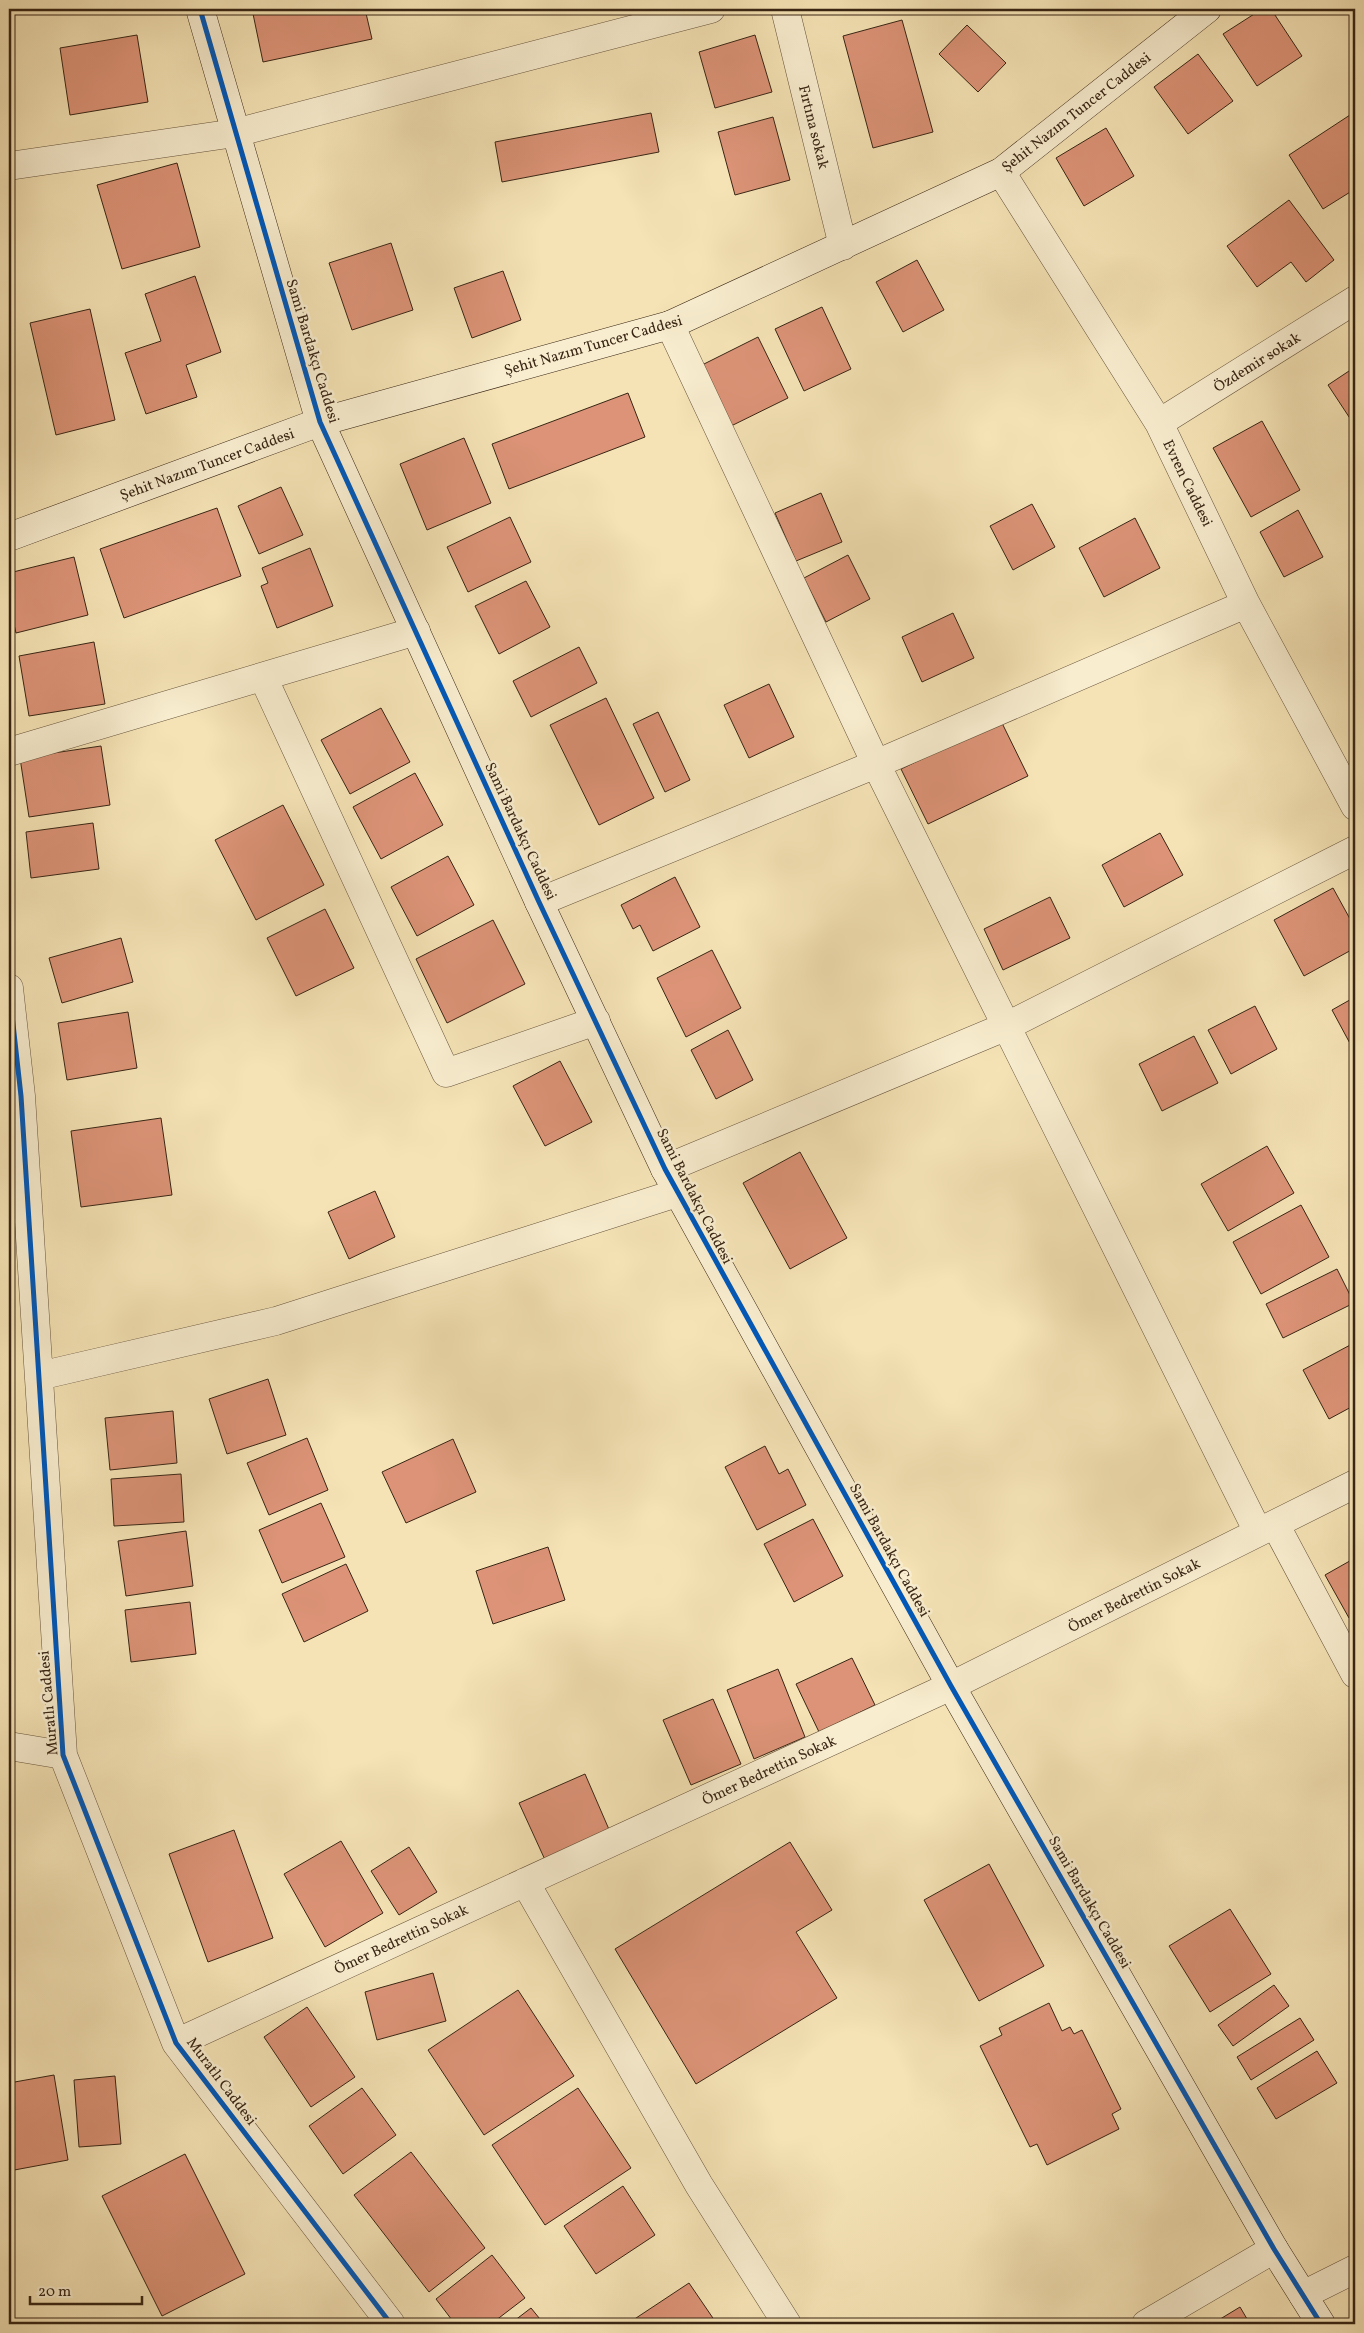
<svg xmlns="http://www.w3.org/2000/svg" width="1364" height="2333" font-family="Vollkorn,serif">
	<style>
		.building { fill: #dc9377; stroke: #382514 }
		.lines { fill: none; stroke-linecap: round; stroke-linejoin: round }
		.street-casing { stroke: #67543c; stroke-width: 29 }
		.secondary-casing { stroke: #382514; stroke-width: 29 }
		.street { stroke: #f8edcf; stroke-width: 28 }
		.secondary { stroke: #f8edcf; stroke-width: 28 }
		.cycleway-casing { stroke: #f8edcf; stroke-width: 8 }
		.cycleway { stroke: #0057b8; stroke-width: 5 }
		.labels { text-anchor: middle; stroke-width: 5; stroke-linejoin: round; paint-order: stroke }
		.street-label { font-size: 15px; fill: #382514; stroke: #f8edcf }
	</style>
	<rect width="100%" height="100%" fill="#f5e3b5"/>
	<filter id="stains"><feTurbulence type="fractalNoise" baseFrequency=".004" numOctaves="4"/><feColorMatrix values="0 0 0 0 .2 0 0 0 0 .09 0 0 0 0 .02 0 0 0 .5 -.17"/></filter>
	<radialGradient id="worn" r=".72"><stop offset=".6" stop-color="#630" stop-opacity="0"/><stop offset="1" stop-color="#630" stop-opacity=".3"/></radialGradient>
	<!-- building -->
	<path class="building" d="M252,9H365L372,39L263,62Z
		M1262,9H1271L1302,56L1257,86L1223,34Z
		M902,20L933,132L873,148L843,36Z
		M967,25L1006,63L978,92L939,54Z
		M137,35L148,102L70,115L60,48Z
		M755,35L772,92L715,108L699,52Z
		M1198,54L1233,101L1188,134L1154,87Z
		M651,113L659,152L502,182L495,142Z
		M1350,115L1355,124V189L1323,209L1289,155Z
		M773,117L790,180L735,195L718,132Z
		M1106,128L1134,176L1084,206L1056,158Z
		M177,163L200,247L122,269L97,185Z
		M1289,200L1334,260L1306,282L1291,262L1257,287L1227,246Z
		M391,243L413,310L352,330L329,263Z
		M917,260L944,310L903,332L876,282Z
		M503,271L521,320L472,338L454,288Z
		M195,276L221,352L186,365L197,397L146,414L125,353L161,341L145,294Z
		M822,307L851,369L804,391L775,329Z
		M90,309L115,420L56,435L30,323Z
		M758,337L788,398L727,428L698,367Z
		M1355,367V426L1328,385Z
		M628,393L645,437L509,489L492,444Z
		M1262,421L1300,490L1251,517L1213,448Z
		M464,438L491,503L427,530L400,464Z
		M281,487L303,535L259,554L238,506Z
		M821,493L842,542L796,561L775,513Z
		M1032,504L1055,547L1013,570L990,526Z
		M217,508L241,576L124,618L100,549Z
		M1298,510L1323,557L1284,577L1260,532Z
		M510,517L531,562L468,592L447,547Z
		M1135,518L1160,568L1104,597L1079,548Z
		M310,548L333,606L277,628L261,586L268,583L262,568Z
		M848,555L870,599L826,622L804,578Z
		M74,557L88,615L16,633L9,603V573Z
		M526,581L550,627L499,654L475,606Z
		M953,613L974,658L922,682L902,637Z
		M94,642L105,704L29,716L19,656Z
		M579,647L597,683L531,717L513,681Z
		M769,684L794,737L749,758L724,705Z
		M606,698L654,798L599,825L550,725Z
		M381,708L410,762L350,794L321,740Z
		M658,712L690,780L665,792L633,724Z
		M1001,721L1028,776L928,824L901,769Z
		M101,746L110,805L29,817L20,758Z
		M415,773L443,825L381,859L353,807Z
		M283,805L324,885L256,920L215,840Z
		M93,823L99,869L31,878L26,832Z
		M1160,833L1183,875L1124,907L1102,865Z
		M448,856L474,905L417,936L391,887Z
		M675,877L700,927L653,951L640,925L633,929L621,905Z
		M1333,888L1355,928V948L1304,976L1274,920Z
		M1050,897L1070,938L1003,970L984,929Z
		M325,909L354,968L296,996L267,938Z
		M493,920L525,984L447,1023L416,959Z
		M121,938L133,982L62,1003L49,958Z
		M712,950L741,1008L686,1037L657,978Z
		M1355,997V1048L1353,1049L1332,1010Z
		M1255,1006L1277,1049L1231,1074L1208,1030Z
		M128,1012L137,1068L67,1080L58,1023Z
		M728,1030L753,1080L716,1099L691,1050Z
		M1194,1036L1218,1083L1162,1111L1139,1064Z
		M560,1061L592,1122L545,1146L513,1086Z
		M161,1118L172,1195L81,1207L71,1131Z
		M1267,1146L1294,1193L1228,1231L1201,1184Z
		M800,1152L847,1238L790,1269L743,1183Z
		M375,1191L395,1237L349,1259L328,1212Z
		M1301,1205L1329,1257L1261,1294L1233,1242Z
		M1337,1269L1354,1303L1283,1338L1266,1304Z
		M1354,1343L1355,1405L1329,1419L1303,1370Z
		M268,1379L286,1435L227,1454L209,1399Z
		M173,1411L177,1463L110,1470L105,1418Z
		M307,1438L328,1490L269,1515L247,1463Z
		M453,1439L476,1492L406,1523L382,1472Z
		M765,1446L779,1474L788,1469L806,1505L757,1530L725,1467Z
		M181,1474L184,1522L114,1526L111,1479Z
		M321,1503L345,1557L282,1583L259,1530Z
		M813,1519L843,1576L794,1602L764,1544Z
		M186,1531L193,1586L126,1596L118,1541Z
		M548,1547L565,1600L493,1624L476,1571Z
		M1355,1558V1614L1349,1618L1325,1575Z
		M346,1564L368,1611L304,1642L282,1594Z
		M190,1602L196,1654L131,1662L125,1610Z
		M852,1658L875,1705L819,1732L796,1684Z
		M778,1669L805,1737L754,1759L727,1690Z
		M713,1699L741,1764L691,1785L663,1720Z
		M585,1774L611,1834L546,1862L519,1803Z
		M234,1830L273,1938L208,1962L169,1854Z
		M341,1841L383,1913L325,1947L284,1874Z
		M790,1842L832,1910L796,1932L837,1998L696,2084L615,1949Z
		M409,1847L437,1892L399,1915L371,1871Z
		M989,1864L1044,1966L979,2001L924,1900Z
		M1230,1909L1271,1974L1210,2012L1169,1946Z
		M433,1973L446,2021L377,2040L365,1992Z
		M1274,1985L1289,2006L1233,2046L1218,2025Z
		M518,1990L574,2076L484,2135L428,2050Z
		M1049,2003L1062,2031L1070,2027L1074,2034L1082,2030L1121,2109L1112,2114L1119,2129L1047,2165L1037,2144L1030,2147L980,2046L1002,2035L999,2028Z
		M307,2007L355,2077L311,2107L264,2037Z
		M1300,2018L1314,2040L1251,2080L1237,2057Z
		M1317,2051L1337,2083L1276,2119L1257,2088Z
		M54,2075L68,2160L9,2171V2083Z
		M115,2076L121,2144L79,2147L74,2080Z
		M362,2088L396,2135L343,2174L309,2126Z
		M578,2088L631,2168L545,2225L492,2145Z
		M411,2152L485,2248L429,2292L354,2195Z
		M185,2154L245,2274L162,2316L102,2196Z
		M623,2186L655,2235L596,2274L564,2226Z
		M492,2255L525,2298L491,2324H455L436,2299Z
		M689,2283L717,2324H627Z
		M1240,2307L1250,2324H1212Z
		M531,2308L544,2324H510Z"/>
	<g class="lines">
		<!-- street casing -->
		<g class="street-casing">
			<path id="street" d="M785,9L843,246
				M9,166L235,133L711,9
				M1001,172L1159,423L1246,604L1355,806
				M670,325L876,764L1258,1532
				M1159,423L1355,300
				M263,677L446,1073L596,1021
				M9,752L416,631
				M539,902L876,764L1246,604
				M9,988L21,1096L63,1755L176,2043L391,2324
				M665,1169L1007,1026L1355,850
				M39,1376L276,1321L677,1193
				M1275,1524L1355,1674
				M9,1746L63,1755
				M525,1882L699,2185L787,2324
				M176,2043L951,1686L1355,1484
				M1303,2295L1355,2269
				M1146,2324L1274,2249"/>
		</g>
		<!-- secondary casing -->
		<g class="secondary-casing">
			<path id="secondary" d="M200,9L320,422L539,902L665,1169L951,1686L1274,2249L1321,2324
				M9,537L320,422L670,325L1001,172L1207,9"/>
		</g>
		<!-- street -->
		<use href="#street" class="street"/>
		<!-- secondary -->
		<use href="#secondary" class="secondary"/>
		<!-- cycleway casing -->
		<g class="cycleway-casing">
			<path id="cycleway" d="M200,9L320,422L539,902L665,1169L951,1686L1274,2249L1321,2324
				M9,988L21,1096L63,1755L176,2043L391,2324"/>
		</g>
		<!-- cycleway -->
		<use href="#cycleway" class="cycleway"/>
	</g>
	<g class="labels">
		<!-- street labels -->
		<g class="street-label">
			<text transform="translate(1076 112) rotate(-38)" y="5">Şehit Nazım Tuncer Caddesi</text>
			<text transform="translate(814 127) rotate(76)" y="5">Fırtına sokak</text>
			<text transform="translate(593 345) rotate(-16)" y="5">Şehit Nazım Tuncer Caddesi</text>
			<text transform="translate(313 351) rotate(73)" y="5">Sami Bardakçı Caddesi</text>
			<text transform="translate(1257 362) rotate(-32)" y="5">Özdemir sokak</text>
			<text transform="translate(207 464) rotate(-20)" y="5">Şehit Nazım Tuncer Caddesi</text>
			<text transform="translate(1188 483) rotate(64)" y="5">Evren Caddesi</text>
			<text transform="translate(521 831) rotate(65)" y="5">Sami Bardakçı Caddesi</text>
			<text transform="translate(695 1196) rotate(63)" y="5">Sami Bardakçı Caddesi</text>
			<text transform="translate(890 1550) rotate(61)" y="5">Sami Bardakçı Caddesi</text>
			<text transform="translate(1134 1595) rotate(-27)" y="5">Ömer Bedrettin Sokak</text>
			<text transform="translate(48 1703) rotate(-95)" y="5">Muratlı Caddesi</text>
			<text transform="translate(769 1770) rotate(-25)" y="5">Ömer Bedrettin Sokak</text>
			<text transform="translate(1090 1902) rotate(60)" y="5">Sami Bardakçı Caddesi</text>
			<text transform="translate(401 1939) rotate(-25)" y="5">Ömer Bedrettin Sokak</text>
			<text transform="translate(222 2081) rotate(53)" y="5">Muratlı Caddesi</text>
		</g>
	</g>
	<!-- margin -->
	<rect width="1364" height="2333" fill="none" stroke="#f5e3b5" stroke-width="30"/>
	<rect x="10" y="10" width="1344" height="2313" fill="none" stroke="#382514" stroke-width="2.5"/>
	<rect x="15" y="15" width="1334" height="2303" fill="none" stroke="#382514"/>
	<!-- scale -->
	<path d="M30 2296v8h112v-8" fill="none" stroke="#382514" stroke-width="2.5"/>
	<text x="38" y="2296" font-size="15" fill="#382514" stroke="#f8edcf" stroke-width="4" paint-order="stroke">20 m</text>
	<rect width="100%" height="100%" filter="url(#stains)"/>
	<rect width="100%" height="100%" fill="url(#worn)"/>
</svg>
